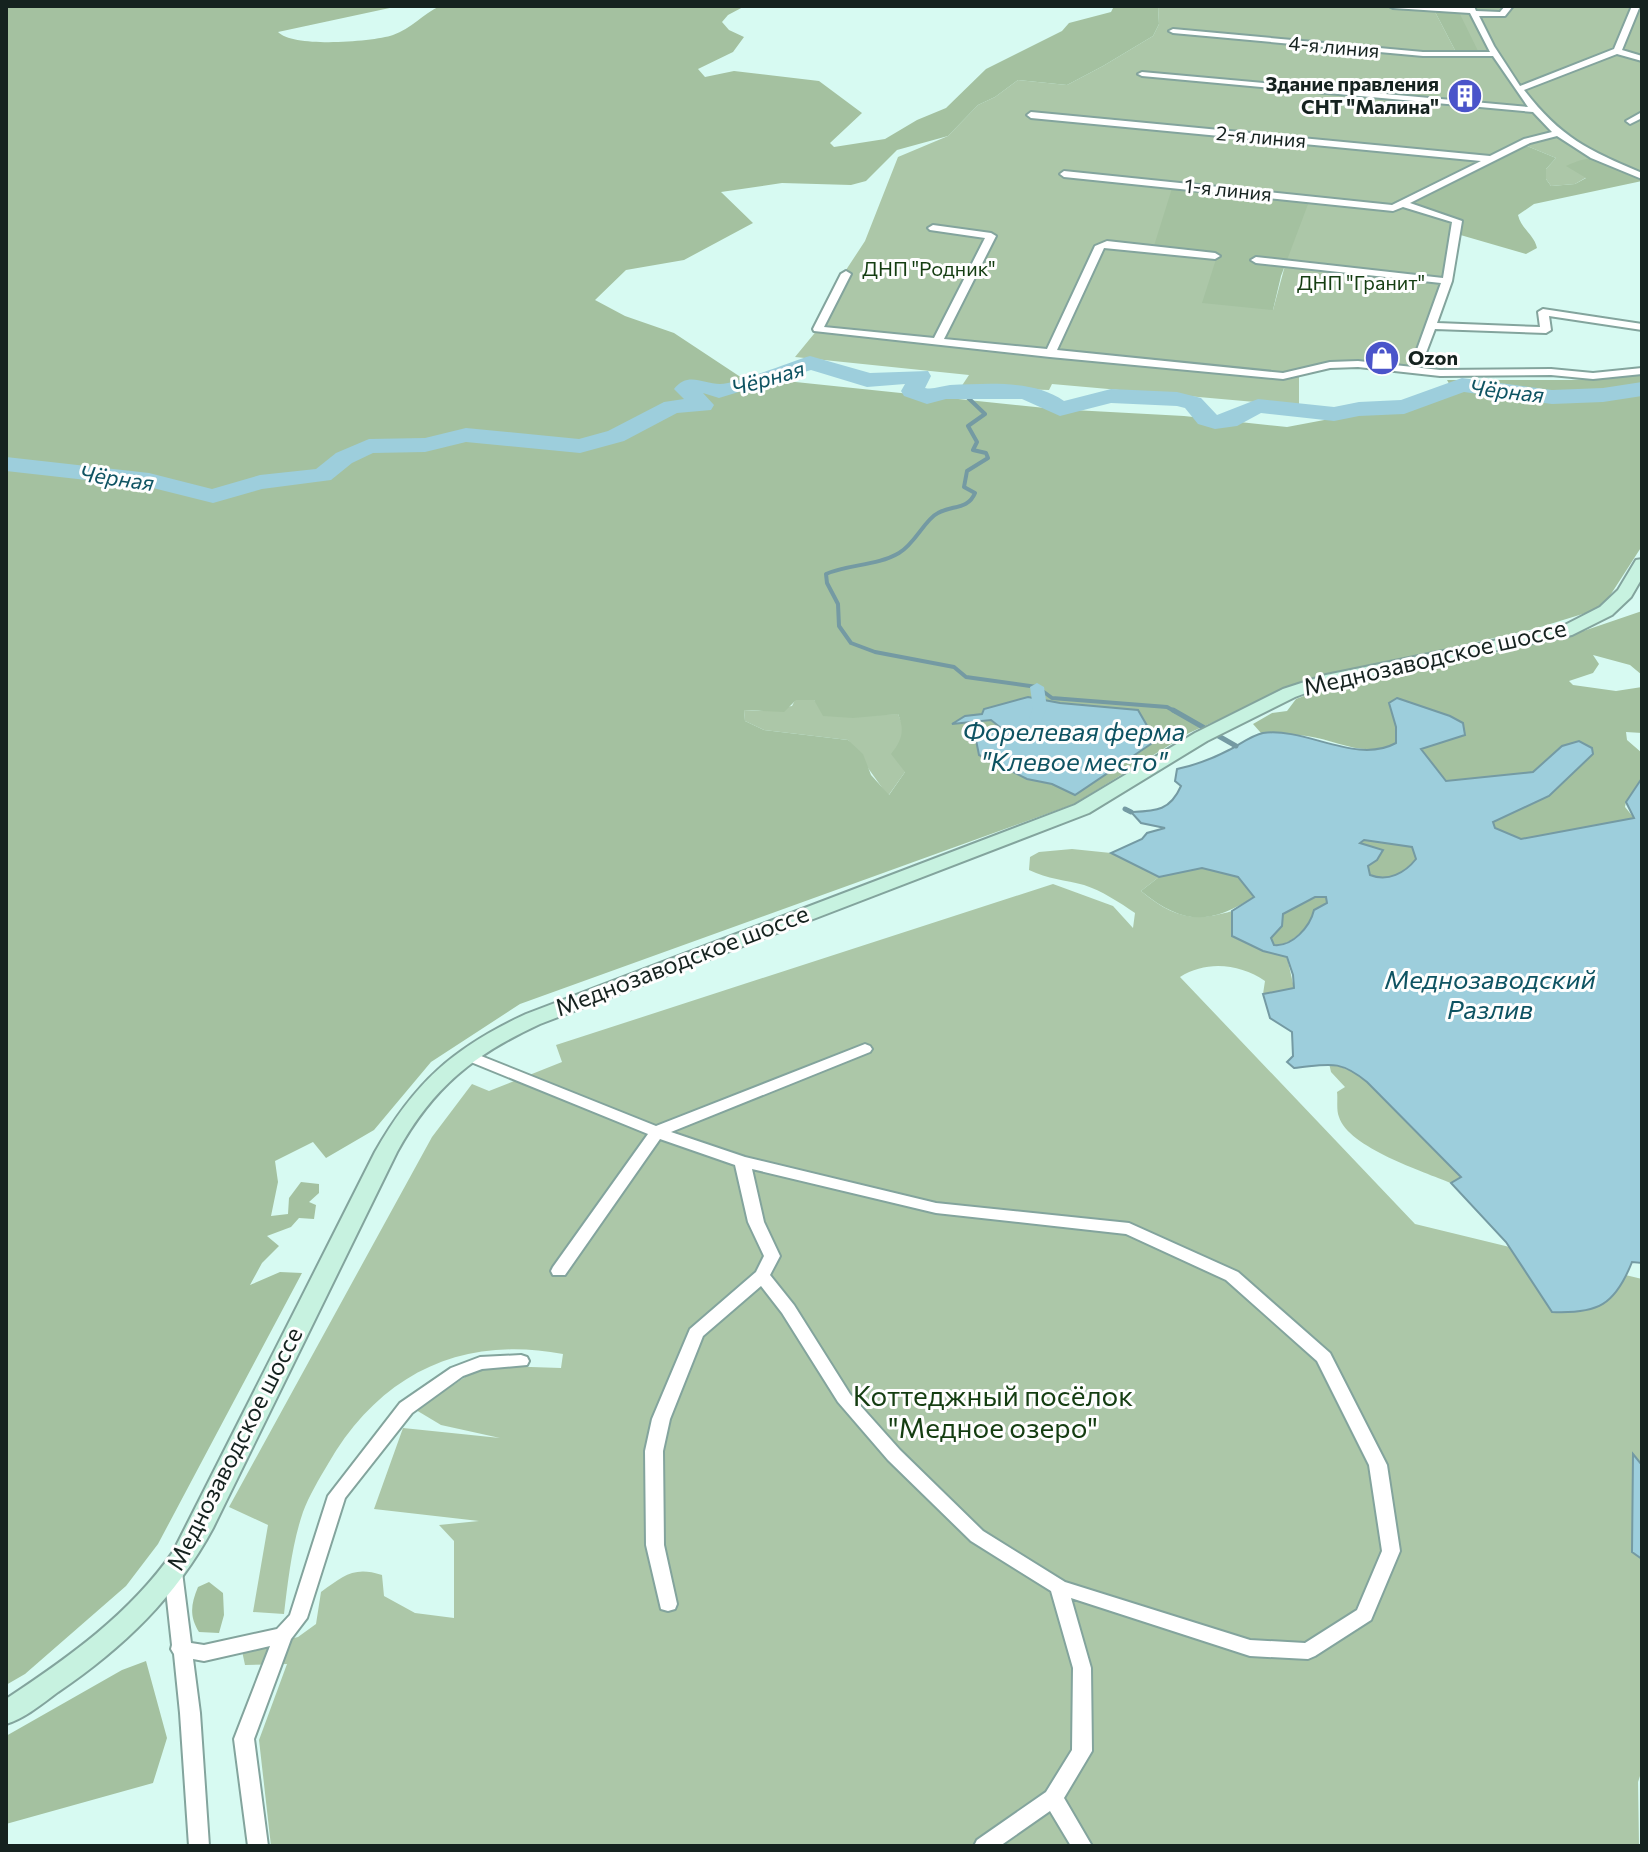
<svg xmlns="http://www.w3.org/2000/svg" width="1648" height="1852" font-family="Commissioner,sans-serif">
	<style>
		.green { fill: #acc7a8; fill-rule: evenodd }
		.forest { fill: #a4c1a0; fill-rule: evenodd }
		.water { fill: #9dcedc; stroke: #749aa3; stroke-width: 2; fill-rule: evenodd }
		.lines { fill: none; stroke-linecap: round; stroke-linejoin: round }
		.stream-far1 { stroke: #749aa3; stroke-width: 4 }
		.stream { stroke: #749aa3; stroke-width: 5 }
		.canal { fill: #9dcedc; fill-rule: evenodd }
		.river { fill: #9dcedc; fill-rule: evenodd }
		.street-casing { stroke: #83a49d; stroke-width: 4 }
		.secondary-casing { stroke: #83a49d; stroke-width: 4 }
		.street { fill: #fff; fill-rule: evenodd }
		.secondary { fill: #c7f2e0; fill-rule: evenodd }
		.labels { text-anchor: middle; stroke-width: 6; stroke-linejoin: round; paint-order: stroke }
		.far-street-label { font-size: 20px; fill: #15221f; stroke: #fefefe }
		.far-poi-label { font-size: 20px; font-weight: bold; fill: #15221f; stroke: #fefefe; text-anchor: end }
		.far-park-label { font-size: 20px; fill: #143d11; stroke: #fefefe }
		.far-water-label { font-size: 22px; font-style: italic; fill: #0e5362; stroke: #fefefe }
		.street-label { font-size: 24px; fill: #15221f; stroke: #fefefe }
		.water-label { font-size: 26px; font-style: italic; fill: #0e5362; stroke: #fefefe }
		.near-park-label { font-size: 28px; fill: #143d11; stroke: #fefefe }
	</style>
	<rect width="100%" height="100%" fill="#d7faf2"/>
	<!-- green -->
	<path class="green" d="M1158,6H1432L1457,54L1459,14L1456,6H1642V176L1587,177L1575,184L1551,186L1546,179V169L1556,158L1522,144L1457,221L1446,281L1415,370L1330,365L1299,375V406L1052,384L1049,390L961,387L969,375L795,357L818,329L846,270L865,241L898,157L948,136L978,105L995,97L1018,80L1067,85L1103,66L1153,36L1159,24ZM1217,256L1287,258L1273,310Z
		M795,700H814C835,724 871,714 898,714L903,726L905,772L888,796L848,740L764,730L745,721L744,710L759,711L792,706Z
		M1072,849L1111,853L1159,877L1141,891C1173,917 1192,923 1232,911L1233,936L1263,951L1287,957L1294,988L1263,994L1265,981C1240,964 1207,960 1180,977L1415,1224L1642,1279V1770L1638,1782L1639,1846H271L259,1740L287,1664L245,1665L242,1651L298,1637L316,1624L321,1592C344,1576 353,1566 382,1575L384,1596L415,1613L454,1618V1541L439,1525L479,1521L374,1509L403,1428L500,1438L441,1425L416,1410L474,1371L504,1366L561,1368L563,1354C461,1335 380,1374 328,1464C319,1479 309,1496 303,1512C292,1544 288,1581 284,1614L253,1612L268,1525L229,1507L432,1137L472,1084L489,1091L562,1062L556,1045L1053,884L1113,906L1133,928L1135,913C1119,902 1102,891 1084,885C1065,880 1048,879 1029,870L1030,857L1039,852Z
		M1329,1063L1355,1072L1367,1082L1462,1178L1451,1183C1424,1172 1348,1147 1339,1117C1336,1110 1338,1099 1337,1092L1345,1087L1331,1072Z"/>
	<!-- forest -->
	<path class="forest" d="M6,6H399L278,32C293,48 372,42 393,35C411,29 423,14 440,6H745L728,15L722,22L729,30L744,37L733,52L698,69L705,77L734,71L819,81L862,113L830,143L834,147L885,139L917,120L946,108L986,69L1062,31L1069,23L1111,12L1114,6H1158L1159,24L1153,36L1103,66L1067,85L1018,80L995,97L978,105L948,136L897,150L866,181L851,185L782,183L721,192L753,223L684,260L626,270L595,300L625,316L674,333L739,376L1055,409L1184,416L1287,427L1356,414L1409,410L1454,393L1447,380H1571L1642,375V546L1602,608L1534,629L1304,681L1189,733L1074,804L520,1004L431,1062L374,1130L326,1158L313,1142L275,1161L278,1182L271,1216L288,1214L289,1198L301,1182L319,1184V1193L309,1202L316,1205L314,1219L299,1218L291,1227L267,1236L279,1246L262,1263L250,1285L280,1272L302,1273L158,1544L126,1586L25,1674L6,1685ZM1028,697L1060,703L1137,710L1151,744L1075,795L1052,784L1027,779L1002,728L991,719L955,723L965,716L982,714ZM796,700H814L823,716L853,718L898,714C905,731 902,740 891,754L905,772L889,795L871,775L863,754L848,740L764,730L745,721L744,710L784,712Z
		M1432,6H1456L1479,53L1457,54Z
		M1522,144L1556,158L1546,169V179L1551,186L1575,184L1586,178L1566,166C1601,150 1609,162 1642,176V181L1534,204L1518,215C1521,229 1534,234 1537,248L1526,254L1457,234V221L1405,204Z
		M1173,185L1310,199L1281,276L1273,310L1202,303L1217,256L1153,249Z
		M1642,611V675L1630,665L1593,655L1599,664L1593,673L1569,681L1573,685L1616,691L1642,687V733L1626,732L1627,740L1642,753V778L1626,802L1625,807L1634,818L1627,822L1521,839L1495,828L1493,822L1549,796L1592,754L1562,746L1533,772L1445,781L1421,749L1465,735L1450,716L1397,698L1389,703L1396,727V743C1365,759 1337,740 1307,736C1292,734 1276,734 1261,733L1253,724L1272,713L1287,711L1296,699L1330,686L1394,670L1453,662L1560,639Z
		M1363,840L1412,847L1417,859C1405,873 1388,882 1370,875L1359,843Z
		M1202,868L1238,877L1254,897C1209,925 1183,925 1141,891L1159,877Z
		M1316,897H1327V903C1313,919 1294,947 1274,945L1271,938L1282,926L1283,914Z
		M209,1582L223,1593L224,1615L219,1633L199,1632C189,1616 191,1604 198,1587Z
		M146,1661L167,1738L153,1783L6,1824V1736L122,1670Z"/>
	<!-- water -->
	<path class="water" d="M1028,697L1060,703L1138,710L1153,736L1151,744L1075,795L1052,784L1027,779L979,755L976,740L1001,728L991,720L952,724L965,716L982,714L984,709Z
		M1397,698L1450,716L1463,723L1465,735L1421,749L1446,781L1533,772L1562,746L1579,741L1592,748L1593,754L1549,796L1493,822L1495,828L1521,839L1634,818L1626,802L1642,778V1263L1632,1262C1615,1305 1598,1314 1552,1312L1506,1242L1451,1183L1461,1177L1367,1082C1338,1058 1327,1065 1294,1068L1287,1062L1293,1056L1292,1032L1270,1018L1263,994L1294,988L1293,975L1287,957L1263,951L1232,936V911L1254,897L1238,877L1202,868L1159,877L1111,853L1142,839L1147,833L1165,828L1141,823L1131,812C1156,811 1170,811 1181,786L1175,781L1177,769C1196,765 1212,759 1229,750C1239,745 1252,735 1263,733C1306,727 1356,765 1396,743V727L1389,703ZM1364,840L1412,847L1416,859C1405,873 1388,882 1370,875L1368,866L1377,860L1383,850L1360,843ZM1315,897H1326L1327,903L1314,910C1310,927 1292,947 1274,945L1271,938L1282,926L1283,914Z
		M1633,1454L1642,1465V1559L1632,1552Z"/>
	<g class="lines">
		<!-- stream-far1 -->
		<path class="stream-far1" d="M962,392L985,414L968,426L977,442L973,450L986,453L988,458L967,471L964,487L975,493C968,510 952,505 938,513C925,519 915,544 899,553C877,566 849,564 826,574L827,583L838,604L839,626L851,643L875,652L954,667L966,677L1037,687L1052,698L1167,707L1176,712"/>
		<!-- stream -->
		<path class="stream" d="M1173,710L1236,746
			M1125,809L1131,812"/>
		<!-- canal -->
		<path class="canal" d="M1037,683L1044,687L1047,708L1041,721L1036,722L1029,718L1033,708L1030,687Z"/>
		<!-- river -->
		<path class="river" d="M810,356L870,373L928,371L931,376L925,388C933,390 941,386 950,385C986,384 1033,379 1064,401L1111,389L1177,392L1201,398L1217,415L1258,399L1334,407L1359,402L1401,400L1462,378L1552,390L1603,388L1642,382V396L1603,402L1552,404L1464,392L1404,414L1359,416L1334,421L1261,413L1237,426L1215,429L1198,424L1185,408L1177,406L1111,403L1060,416L1022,399H946L927,404L904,396L901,391L905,384L867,387L811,370L719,398L703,393L714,405L711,410L677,413L624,441L580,453L466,442L425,452L373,453L352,463L331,480L262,489L213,503L149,487L6,471V457L149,473L212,489L260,475L316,469L336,453L369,439L425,438L466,428L579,439L608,431L664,402L684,399L674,389C688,371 703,384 720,384C737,384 789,362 810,356Z"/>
		<!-- street casing -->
		<g class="street-casing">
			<path id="street" d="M1389,6L1467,8L1466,6H1474L1476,11L1500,12L1505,6H1513L1505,16H1479L1494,46L1520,86L1614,49L1632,6H1640L1622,50L1642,56V61L1617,54L1524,90C1561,138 1588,150 1642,173V179L1591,158L1557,136L1530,143L1410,203L1462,221L1452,281L1437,323L1540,327L1538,312L1543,309L1642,324V330L1549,316L1551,330L1546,333L1435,329L1424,358L1415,360L1414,358L1441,283L1256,263L1251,260L1256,257L1443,278L1452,222L1403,207L1393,211L1064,177L1060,174L1064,171L1392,205L1481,161L1031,118L1027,115L1031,112L1490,156L1524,139L1552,132L1533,112L1142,76L1138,74L1142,72L1528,107L1493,56H1423L1173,33L1169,31L1173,29L1423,52H1490L1470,13L1393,8Z
				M1642,112V118L1630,124L1626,121Z
				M933,225L991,233L996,236L944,339L1047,349L1095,246L1107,241L1215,253L1220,256L1215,259L1104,248L1057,350L1283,373L1330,362L1358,361L1440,370L1551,369L1593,373L1642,368V374L1593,379L1551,375L1440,376L1358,367L1330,368L1283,379L1050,357L814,331L813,329L841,274L846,271L851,274L824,327L934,338L985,238L930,230L928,228Z
				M865,1044L870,1046L872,1049L870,1052L671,1132L745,1157L936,1203L1129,1223L1238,1272L1330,1353L1387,1465L1400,1551L1371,1620L1315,1656L1308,1659L1250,1656L1071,1598L1091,1668L1092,1751L1064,1798L1092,1846H1071L1050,1811L1000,1846H974L977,1840L1046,1792L1072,1750L1073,1668L1051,1591L971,1541L888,1460L838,1402L782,1313L761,1286L703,1336L670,1419L663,1451L664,1545L677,1604L675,1609L668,1611L661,1609L646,1545L645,1451L652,1419L690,1329L756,1272L764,1256L748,1222L735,1165L660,1139L565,1275H553L551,1271L553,1267L648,1134L461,1058L459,1055L466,1050L656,1126ZM752,1169L936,1213L1126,1234L1226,1280L1317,1361L1369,1465L1382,1551L1357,1610L1305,1643L1250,1640L1065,1582L983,1531L900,1450L850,1394L794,1305L770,1275L780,1256L764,1222Z
				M521,1355L527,1357L529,1361L527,1365L482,1369L463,1376L412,1413L345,1498L307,1618L291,1639L254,1739L268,1846H248L234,1739L270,1646L204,1661L193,1659L200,1713L209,1846H189L180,1713L174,1654L171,1649L172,1645L164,1572L167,1567L173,1565L179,1567L182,1572L191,1643L204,1645L277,1629L290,1615L328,1496L400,1403L451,1368L480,1357Z"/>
		</g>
		<!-- secondary casing -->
		<g class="secondary-casing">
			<path id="secondary" d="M1642,559V578L1631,597L1612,615L1572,635L1330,684L1295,697L1207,741L1089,813L540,1024C473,1055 433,1087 397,1152L213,1528C176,1597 123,1648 58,1692C42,1704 25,1718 6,1724V1699C68,1658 130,1614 173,1552L375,1152C414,1083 453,1048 526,1014L1075,805L1195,733L1283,689L1326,675L1561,627L1600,607L1618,590L1636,560Z"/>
		</g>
		<!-- street -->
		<use href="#street" class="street"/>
		<!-- secondary -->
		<use href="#secondary" class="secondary"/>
	</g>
	<!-- icons -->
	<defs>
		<g id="building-disc" transform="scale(1.8)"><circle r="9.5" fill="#4a54ca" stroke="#fefefe"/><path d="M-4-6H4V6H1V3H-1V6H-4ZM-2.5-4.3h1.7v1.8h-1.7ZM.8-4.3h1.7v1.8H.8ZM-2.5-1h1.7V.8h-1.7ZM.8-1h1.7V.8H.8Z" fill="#fff"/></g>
		<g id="shop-disc" transform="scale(1.8)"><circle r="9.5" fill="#4a54ca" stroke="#fefefe"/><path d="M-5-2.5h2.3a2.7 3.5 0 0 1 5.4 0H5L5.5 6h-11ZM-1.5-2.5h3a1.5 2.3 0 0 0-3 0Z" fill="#fff"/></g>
	</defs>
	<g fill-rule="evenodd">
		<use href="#building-disc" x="1465" y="96"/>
		<use href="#shop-disc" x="1382" y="358"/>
	</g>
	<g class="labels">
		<!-- far-street labels -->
		<g class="far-street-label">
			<text transform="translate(1334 47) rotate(5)" y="7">4-я линия</text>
			<text transform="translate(1261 137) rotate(5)" y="7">2-я линия</text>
			<text transform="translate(1228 190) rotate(6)" y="7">1-я линия</text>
		</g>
		<!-- far-poi labels -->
		<g class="far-poi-label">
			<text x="1439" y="91">Здание правления<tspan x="1439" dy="23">СНТ "Малина"</tspan></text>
			<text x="1408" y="365" text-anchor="start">Ozon</text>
		</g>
		<!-- far-park labels -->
		<g class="far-park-label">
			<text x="929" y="276">ДНП "Родник"</text>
			<text x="1361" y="290">ДНП "Гранит"</text>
		</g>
		<!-- far-water labels -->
		<g class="far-water-label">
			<text transform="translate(768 378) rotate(-16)" y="8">Чёрная</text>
			<text transform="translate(1507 391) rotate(6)" y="8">Чёрная</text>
			<text transform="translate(117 478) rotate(8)" y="8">Чёрная</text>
		</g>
		<!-- street labels -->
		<g class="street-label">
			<text transform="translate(1435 658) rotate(-13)" y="8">Меднозаводское шоссе</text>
			<text transform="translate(682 961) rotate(-21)" y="8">Меднозаводское шоссе</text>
			<text transform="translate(235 1449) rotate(-63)" y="8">Меднозаводское шоссе</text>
		</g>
		<!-- water labels -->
		<g class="water-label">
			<text x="1074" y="741">Форелевая ферма<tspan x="1074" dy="30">"Клевое место"</tspan></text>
			<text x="1490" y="989">Меднозаводский<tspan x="1490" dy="30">Разлив</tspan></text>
		</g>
		<!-- near-park labels -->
		<g class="near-park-label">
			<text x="993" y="1406">Коттеджный посёлок<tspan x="993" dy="32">"Медное озеро"</tspan></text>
		</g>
	</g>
	<!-- border -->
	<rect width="1648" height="1852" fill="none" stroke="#15221f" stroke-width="16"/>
</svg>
